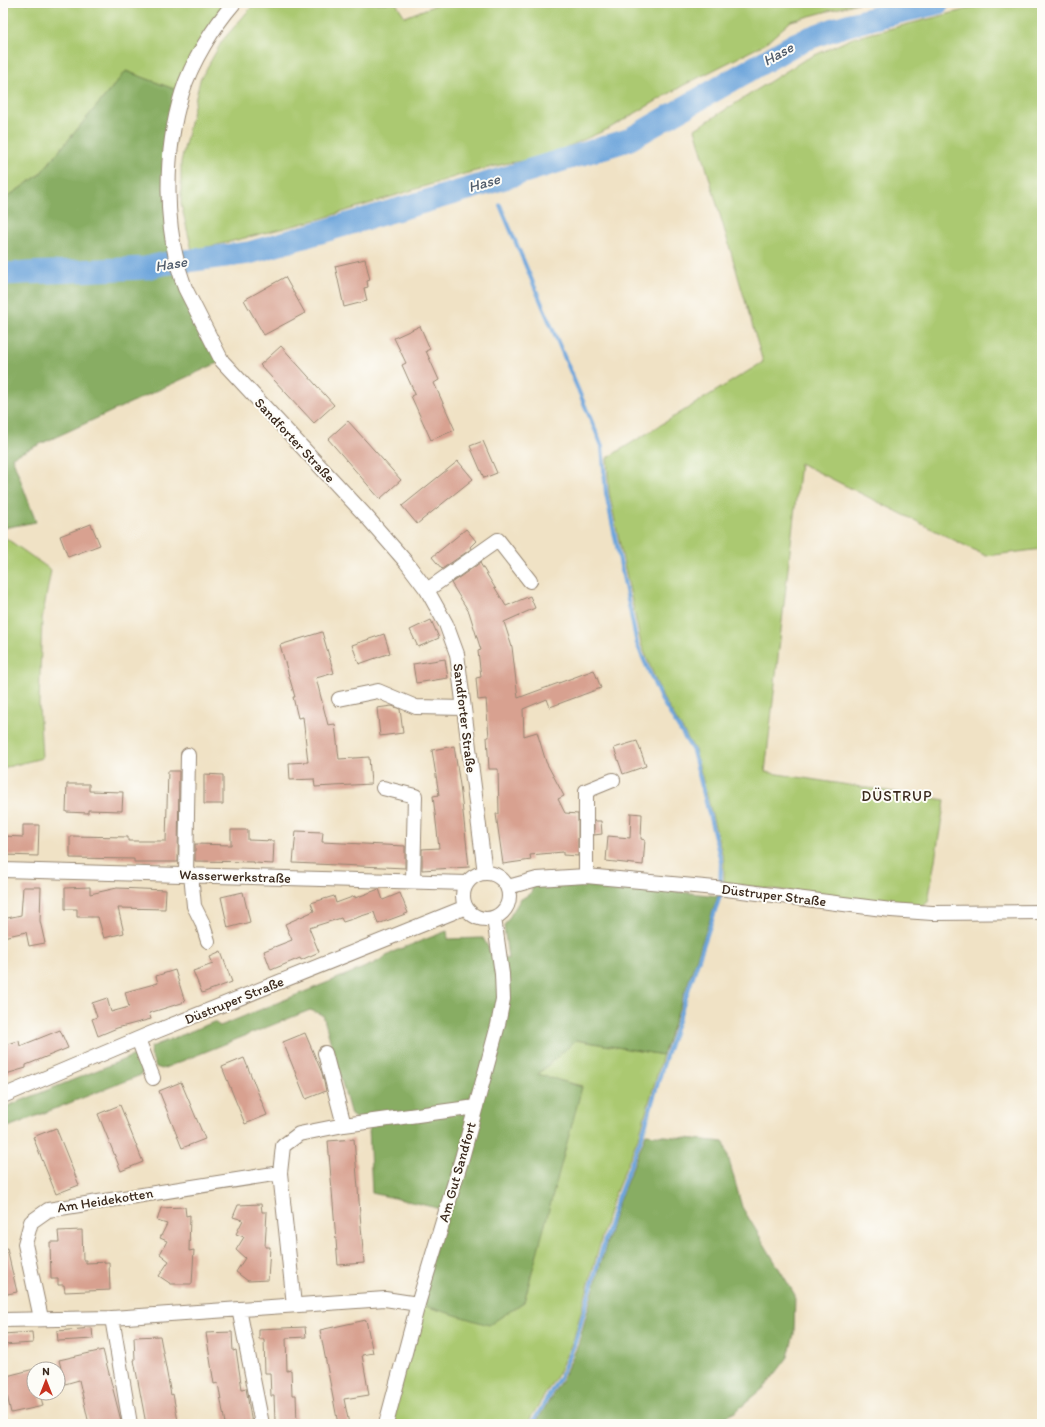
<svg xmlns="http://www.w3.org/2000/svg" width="1045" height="1427" font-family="Itim,sans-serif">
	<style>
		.green { fill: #abc971; stroke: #737a48 }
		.forest { fill: #88ad63; stroke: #626c40 }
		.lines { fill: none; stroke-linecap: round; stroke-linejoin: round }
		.stream { stroke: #6da5db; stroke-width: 4 }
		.river { stroke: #6da5db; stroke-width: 23 }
		.building { fill: #d8a190 }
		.minor-casing { stroke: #968672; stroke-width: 16 }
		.minor { stroke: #fff; stroke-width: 14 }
		.labels { text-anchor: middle; stroke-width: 4; stroke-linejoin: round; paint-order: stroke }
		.street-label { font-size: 14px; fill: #3b2a1e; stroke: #fdfcf7 }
		.water-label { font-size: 15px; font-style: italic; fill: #4f5b6a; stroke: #fdfcf7 }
		.neighbourhood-label { font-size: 15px; letter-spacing: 1px; fill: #3b2a1e; stroke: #fdfcf7 }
	</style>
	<rect width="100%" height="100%" fill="#fdfcf7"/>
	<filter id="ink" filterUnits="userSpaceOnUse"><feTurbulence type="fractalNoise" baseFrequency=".025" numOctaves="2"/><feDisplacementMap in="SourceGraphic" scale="8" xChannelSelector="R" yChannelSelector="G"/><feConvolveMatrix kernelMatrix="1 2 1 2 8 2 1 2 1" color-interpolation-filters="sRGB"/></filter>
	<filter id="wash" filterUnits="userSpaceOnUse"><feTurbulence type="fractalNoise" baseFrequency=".012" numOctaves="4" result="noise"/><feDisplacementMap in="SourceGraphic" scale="16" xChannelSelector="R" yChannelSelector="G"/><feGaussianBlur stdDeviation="0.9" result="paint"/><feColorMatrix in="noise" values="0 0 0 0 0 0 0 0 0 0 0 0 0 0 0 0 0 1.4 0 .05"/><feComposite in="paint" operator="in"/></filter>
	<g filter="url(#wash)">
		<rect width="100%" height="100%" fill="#f0e2c5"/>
		<!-- green -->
		<path class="green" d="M3,3H234L182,92L126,71L39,175L3,200Z
			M255,3H396L405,17L441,3H858L791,21L765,44L684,85L608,129L540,159L508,163L464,174L320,219L217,245L192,250L181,204V162L200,80L222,41Z
			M985,3H1042V549L986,556L800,463L765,772L945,800L928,902L923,906L892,904L724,883V861L695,750L663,698L641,644L609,493L607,458L763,362L695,129L804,60L853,38L968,9Z
			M3,536L51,570L42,619L39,704L42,758L3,768Z
			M576,1040L663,1055L640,1133L611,1204L573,1341L558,1373L527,1424H385L418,1304L582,1086L537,1075Z"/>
		<!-- forest -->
		<path class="forest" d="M126,71L182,92L168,186L181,278L222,361L12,457L36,522L3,528V200L39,175Z
			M587,882L718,896L663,1055L576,1040L538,1074L582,1087L524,1302L489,1325L418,1304L446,1210L372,1193L369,1128L351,1115L323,1015L310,1010L162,1069L156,1067L150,1052L151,1047L214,1022L220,1026L373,964L395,951L447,931L448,939L483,938L488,947L491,955L508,959L504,926L520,900L531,893L533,886Z
			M135,1055L139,1056L144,1069L141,1075L3,1129V1108Z
			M646,1134L724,1142L742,1207L795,1295L794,1334L788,1357L766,1386L735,1412L710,1424H535L564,1376L578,1345L617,1206Z"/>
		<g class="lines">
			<!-- stream -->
			<path class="stream" d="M485,184L490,190
				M500,205L602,446L606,493L637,644L661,699L693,751L721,861L720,896L666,1056L643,1133L615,1205L575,1343L561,1375L532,1424"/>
			<!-- river -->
			<path class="river" d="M3,274L146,268L162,264L249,253L485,184L628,140L795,44C842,23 888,15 938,3"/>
		</g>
		<g id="blocks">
			<!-- building -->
			<path class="building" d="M365,259L370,280L367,281L368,287L364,288L367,301L344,307L335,266Z
				M285,277L305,313L264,335L244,300Z
				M420,326L430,349L426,351L439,380L434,383L455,430L431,440L411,396L415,394L402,365L406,363L394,338Z
				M281,346L334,405L314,423L260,365Z
				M348,421L401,480L380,499L328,439Z
				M483,441L497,473L484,478L470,446Z
				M458,461L473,479L417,524L402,506Z
				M91,524L100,545L68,557L60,536Z
				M466,529L476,541L470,547L471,549L442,569L432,557Z
				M480,563L506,606L530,596L535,608L504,622L512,647L518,698L594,670L601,688L550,707L547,699L523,709L524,736L537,732L546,762L564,796L558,799L565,813L578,814V856L563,855V852L530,855L531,860L503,864L496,814H499L498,769H489L487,737H489L486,699L478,700L476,678L481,677L478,651L481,650L469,612L451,583Z
				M431,620L439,638L418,647L410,630Z
				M322,632L334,673L316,678L328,725L335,724L339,759L369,757L371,784L315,787L314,779L290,780L289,763L308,762L303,717L298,718L293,697H295L280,645Z
				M384,634L390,653L359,664L352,645Z
				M445,659L448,678L416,683L413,664Z
				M392,706L400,709L403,733L380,736L377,708Z
				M637,741L646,766L623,774L614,748Z
				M454,746L460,785L469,867L422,870V849L439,848L433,796L439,795L432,750Z
				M168,771H179L178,862H134V859L70,858V836L128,837V841H166Z
				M204,774L223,775V804H204Z
				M67,784H89V791L123,792L122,811L88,810V813L66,812Z
				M631,813L642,814L641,839L645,840L643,865L606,861L608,836L630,838Z
				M594,821H601L602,834L594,835Z
				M23,825H39L38,856L3,855V836L23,837Z
				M231,830H248V840L274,841L273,864L254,863V862L195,861V844L231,845Z
				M296,831L323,832L322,842L405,846V868L293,863Z
				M23,887H41L40,921L45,943L29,946L26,932L3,937V919L21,915Z
				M90,887V894L117,888L166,890L165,909L118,908L124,933L104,938L98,917H77V909H65V888Z
				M379,889L383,900L400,893L408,913L378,924L374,912L343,922L341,918L309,928L319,952L301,960L300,958L271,970L264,951L292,940L285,924L314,911L311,903L334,896L336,903L355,896V898Z
				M243,892L250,922L228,928L221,897Z
				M221,952L232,982L202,993L193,971L213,964L210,957Z
				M175,970L185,1002L149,1013L151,1019L117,1028L98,1036L92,1019L97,1017L92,1003L107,998L111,1012L129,1007L125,992L158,983L156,976Z
				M60,1030L68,1048L26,1065V1068L6,1074L3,1063V1045L19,1041L20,1046Z
				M305,1033L322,1073L326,1091L306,1099L283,1042Z
				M244,1058L267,1115L245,1124L222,1067Z
				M181,1082L205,1139L182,1148L159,1091Z
				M120,1105L143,1162L121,1171L98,1114Z
				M56,1128L79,1185L56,1194L33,1137Z
				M354,1139L364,1263L338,1265L328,1141Z
				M261,1204L262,1212H267L265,1247H270L268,1280L248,1281L236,1272L245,1258L236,1250L244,1237L236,1234L243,1220L233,1217L238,1205Z
				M185,1207L186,1216L190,1215L189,1251L194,1250L192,1284H171L159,1276L169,1261L160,1254L167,1241L160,1238L167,1224L157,1221L161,1208Z
				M82,1230L83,1260H86V1263L109,1262L110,1290L65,1292L64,1285H58V1279H51L50,1242H59L58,1231Z
				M7,1249L17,1292L3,1295V1250Z
				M366,1320L373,1353L362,1355L369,1395L344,1399L349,1424H338L320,1330Z
				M305,1327L306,1337L286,1338L287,1371L291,1370L292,1395H296L297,1424H279V1421H275L274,1396H271L270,1373H265L264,1339H259V1329Z
				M92,1328L93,1339L58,1341L57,1331Z
				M32,1332L33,1343L3,1345V1334Z
				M232,1332L233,1351L236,1350L242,1389L246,1388L252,1424H225L218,1383L214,1384L206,1333Z
				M160,1336L171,1395L173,1394L178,1421L163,1424H146L134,1360H135L134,1337Z
				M103,1350L121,1421L110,1424H89L79,1380L65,1384L59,1360Z
				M34,1369V1393H40L43,1406L11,1413L3,1377Z"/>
		</g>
	</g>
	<g filter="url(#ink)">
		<use href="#blocks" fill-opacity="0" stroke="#968672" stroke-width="1"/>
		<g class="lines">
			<!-- minor casing -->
			<g class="minor-casing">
				<path id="minor" d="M234,3C214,26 191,63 182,93C164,152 163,229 185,288L222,361L366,516L406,562L427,590L446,624L457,654L485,873
					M427,590L498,540L530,581
					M339,699L378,691L416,707L464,708
					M383,788L415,796L413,881
					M3,870L467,883
					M463 896a23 23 0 1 1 46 0a23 23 0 1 1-46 0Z
					M186,874L188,755
					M191,874L194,906L202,922L208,941
					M586,876V791L613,780
					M508,887L537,879L586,876L726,889L891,910L932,913L1042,912
					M138,1039L153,1078
					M325,1053L344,1125
					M3,1096L147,1035L466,907
					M294,1305L280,1173L283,1146L299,1134L344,1125L476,1107
					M239,1309L262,1424
					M41,1318L25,1244L31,1222L48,1210L280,1173
					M112,1318L130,1424
					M3,1320L112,1318L385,1299L418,1304
					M386,1424L418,1304L462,1158L498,1025L503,999L502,974L494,918"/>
			</g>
			<!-- minor -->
			<use href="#minor" class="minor"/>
		</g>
	</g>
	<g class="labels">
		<!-- street labels -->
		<g class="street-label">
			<text transform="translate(295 440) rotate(47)" y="5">Sandforter Straße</text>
			<text transform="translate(465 718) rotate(83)" y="5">Sandforter Straße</text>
			<text transform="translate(235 876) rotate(2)" y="5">Wasserwerkstraße</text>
			<text transform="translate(774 895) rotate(7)" y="5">Düstruper Straße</text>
			<text transform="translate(234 1000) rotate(-22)" y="5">Düstruper Straße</text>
			<text transform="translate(457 1172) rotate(-74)" y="5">Am Gut Sandfort</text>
			<text transform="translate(105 1200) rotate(-9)" y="5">Am Heidekotten</text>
		</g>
		<!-- water labels -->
		<g class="water-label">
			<text transform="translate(778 54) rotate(-29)" y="5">Hase</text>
			<text transform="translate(484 183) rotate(-16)" y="5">Hase</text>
			<text transform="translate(171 264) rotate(-9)" y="5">Hase</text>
		</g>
		<!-- neighbourhood labels -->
		<g class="neighbourhood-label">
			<text x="897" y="801">DÜSTRUP</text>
		</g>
	</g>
	<!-- margin -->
	<rect width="1045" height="1427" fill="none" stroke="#fdfcf7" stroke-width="16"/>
	<!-- north arrow -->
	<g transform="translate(46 1381)"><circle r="19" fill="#fdfcf7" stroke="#afa8a0"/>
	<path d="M0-3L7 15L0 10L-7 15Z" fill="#c8321e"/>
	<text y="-6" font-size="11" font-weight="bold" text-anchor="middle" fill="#3b2a1e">N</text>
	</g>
</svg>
